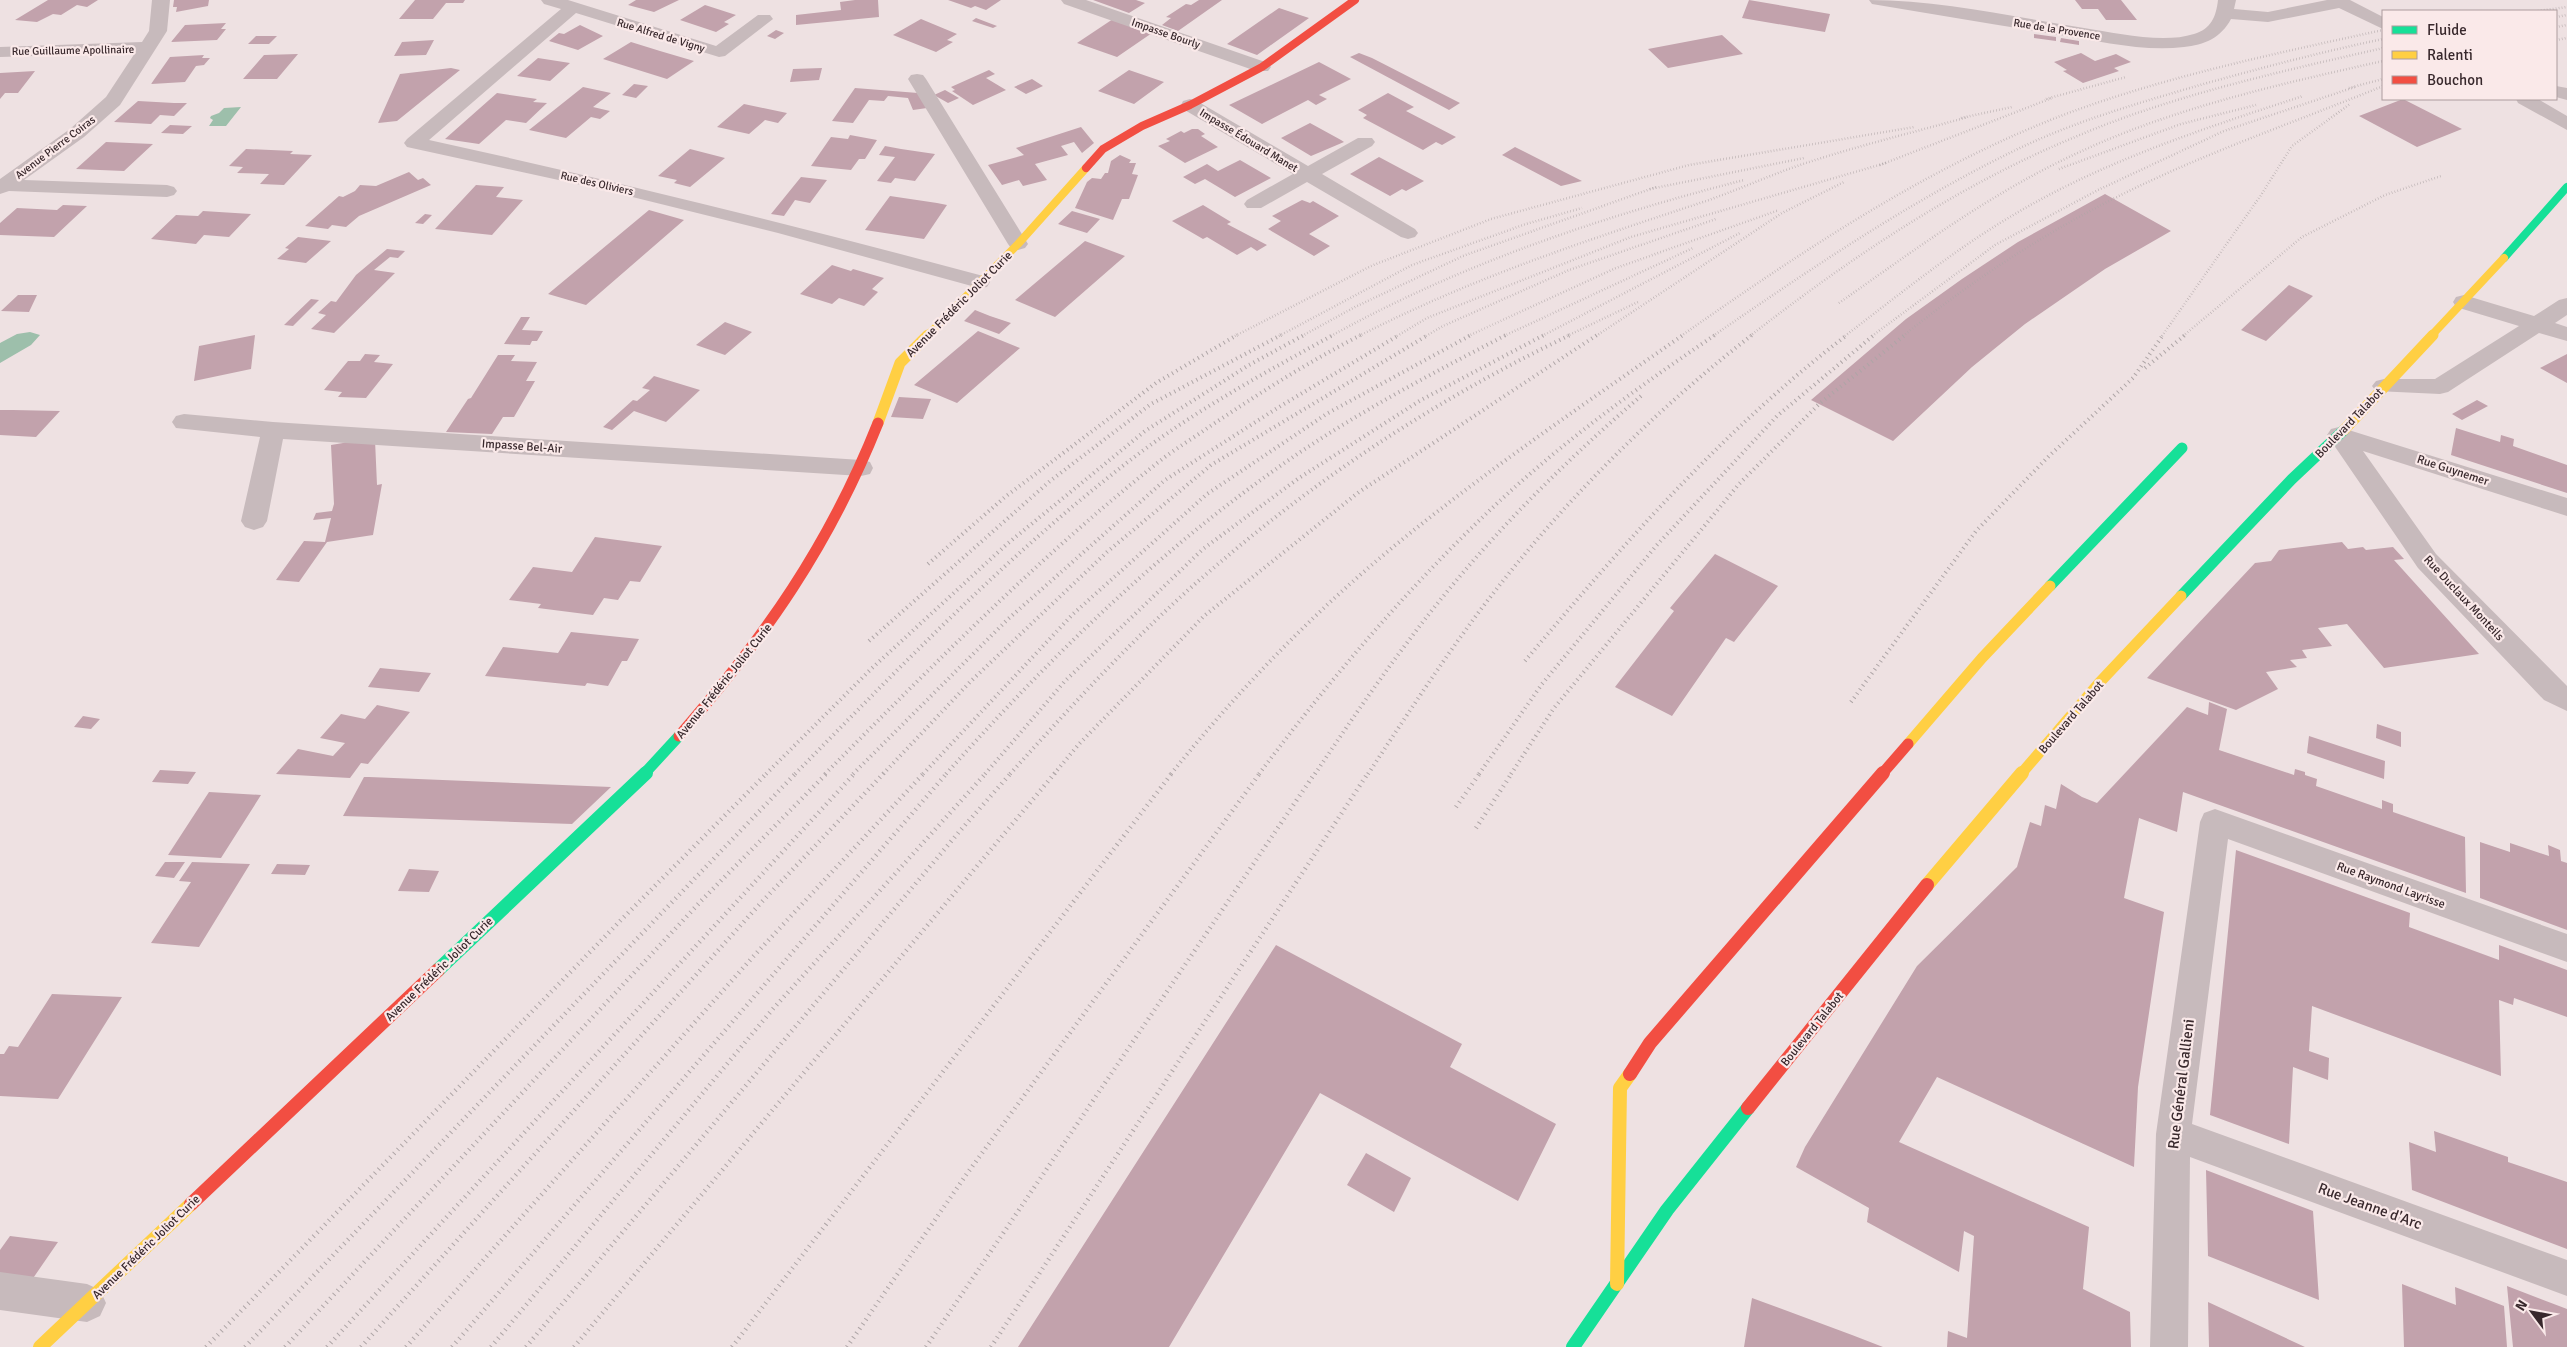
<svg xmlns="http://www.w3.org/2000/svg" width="2567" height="1347" font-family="Signika,sans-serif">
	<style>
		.water { fill: #9dbfab }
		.building { fill: #c2a2ac }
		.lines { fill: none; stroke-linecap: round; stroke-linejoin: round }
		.street { fill: #c7babc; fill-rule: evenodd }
		.fast-far2 { stroke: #16e098; stroke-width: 8 }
		.fast-far1 { stroke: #16e098; stroke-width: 11 }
		.fast { stroke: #16e098; stroke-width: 14 }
		.slow-far2 { stroke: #ffcf43; stroke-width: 8 }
		.slow-far1 { stroke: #ffcf43; stroke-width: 11 }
		.slow { stroke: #ffcf43; stroke-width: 14 }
		.jam-far2 { stroke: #f24e42; stroke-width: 8 }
		.jam-far1 { stroke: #f24e42; stroke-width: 11 }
		.jam { stroke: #f24e42; stroke-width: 14 }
		.rail-far2 { stroke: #aea5a6; stroke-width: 2.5; stroke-dasharray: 0.5 2.5; stroke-linecap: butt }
		.rail-far1 { stroke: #aea5a6; stroke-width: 4; stroke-dasharray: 1 4; stroke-linecap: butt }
		.rail { stroke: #aea5a6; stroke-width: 4.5; stroke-dasharray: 1 4.5; stroke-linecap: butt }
		.labels { text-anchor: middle; stroke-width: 4.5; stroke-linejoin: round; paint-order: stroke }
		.far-street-label { font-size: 11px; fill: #38282c; stroke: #fae9e9 }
		.street-label { font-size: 12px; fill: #38282c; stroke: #fae9e9 }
		.near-street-label { font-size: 15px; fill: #38282c; stroke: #fae9e9 }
	</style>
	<rect width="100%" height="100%" fill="#eee1e2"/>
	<!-- water -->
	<path class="water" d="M241,107L226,126H209L213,120L210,118L211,116L219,113L224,108Z
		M30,332L40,335L31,345L0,363V343L17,334Z"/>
	<!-- building -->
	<path class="building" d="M48,0H98L87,7L77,5L61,15L53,14L37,22L15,20Z
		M174,0H209L208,6L176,12L177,7H173Z
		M415,0H465L463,3H446L433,19H399Z
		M636,0H679L654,12L628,5Z
		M855,0H878L879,17L796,25V15L841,10L840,2Z
		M948,0H1001L986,10L975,6L971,8Z
		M1093,0H1136L1145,3L1129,13Z
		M1199,0H1222L1178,31L1162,25L1171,18L1166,17L1186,4L1191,5Z
		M1749,0L1830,14L1825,32L1742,18Z
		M2075,0H2121L2137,20H2106L2098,9H2082Z
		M705,5L736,15L724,22L729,24L716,32L680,20Z
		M1279,8L1309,18L1257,55L1227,44Z
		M976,18L997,26L993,28L972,21Z
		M921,19L957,34L947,40L953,42L936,52L893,35Z
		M1113,19L1152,33L1117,57L1077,43Z
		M226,23L221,29H226L217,40L171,42L185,25Z
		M580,25L603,36L578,50L549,41L559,33L564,34Z
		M776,30L784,33L775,39L767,36Z
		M2034,34L2056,37V41L2034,38Z
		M1722,35L1743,54L1668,68L1648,49Z
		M256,36H277L269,44H248Z
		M2061,38L2079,41V45L2060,42Z
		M434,40L426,55L394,56L402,42Z
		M631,42L660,51L694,61L667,79L603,59Z
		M1359,53L1372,58L1460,103L1449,110L1350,57Z
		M2081,53L2095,61L2116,54L2131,62L2114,68L2119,71L2083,83L2063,71L2067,70L2054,62Z
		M298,54L277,79H243L264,55Z
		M204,55L202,58H210L204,65L196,66L185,82L151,84L170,57Z
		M538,58L570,63L550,81L517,76Z
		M1319,62L1351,79L1319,95L1327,99L1316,105L1308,100L1262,124L1229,105Z
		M451,68L460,70L397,121L378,123L400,74Z
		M822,68L819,80L790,82L793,69Z
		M989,70L995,74L986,78L1006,90L973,105L952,91L955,90L951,87Z
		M1129,70L1164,82L1134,104L1098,91Z
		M35,71L18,93H5L0,99V73Z
		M1032,79L1043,86L1026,94L1014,87Z
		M634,84L648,86L636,98L622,95Z
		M583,87L611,93L593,107L610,111L600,119L591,117L566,138L529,130Z
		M855,88L918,93L927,108L913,110L908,98L888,96L884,101L869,100L853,123L832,121Z
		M945,90L959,98L948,103L934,95Z
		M497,93L537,99L533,102L547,103L526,123L506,120L479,144L445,139Z
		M1388,93L1414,107L1406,111L1456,137L1442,145L1436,142L1423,150L1363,118L1367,115L1358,110Z
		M2403,99L2462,129L2417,147L2359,116Z
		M138,101L174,103H187L174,116L160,115L151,124L114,122Z
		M744,104L787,113L778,123L765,120L749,134L717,127Z
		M1310,123L1341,140L1344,142L1311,156L1281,138Z
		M170,125L192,126L183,134L161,133Z
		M1081,127L1094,143L1082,153L1074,142L1061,146L1068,155L1035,164L1047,180L1023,186L1019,180L1002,185L988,165L1024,155L1016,148Z
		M1192,129H1198L1205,134L1201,136L1218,147L1185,163L1158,146L1170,141L1166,139L1181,131L1184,133Z
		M850,135L877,140L865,159H859L851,170L811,166L831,137L848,139Z
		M106,142L153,144L124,171L76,169Z
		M885,146L901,149L935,154L915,181L895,178L891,183L877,181L895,157L879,155Z
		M1515,147L1582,181L1561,186L1502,155Z
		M246,149L293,151L290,154L312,155L284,185L260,184L269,174L237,173L243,167L229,166Z
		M690,149L725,158L690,187L674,183L677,180L658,176Z
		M1120,155L1131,160L1129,163H1136L1132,174L1138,175L1129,199H1122L1113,220L1075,208L1087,182L1092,178L1101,179L1105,173H1108L1111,161Z
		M1379,157L1424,181L1406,191L1402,189L1390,196L1350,174Z
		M1240,160L1271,178L1235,197L1205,179L1195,184L1183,177L1207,164L1218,171Z
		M409,172L418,180L423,178L431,185L359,216L346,227L332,225L328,229L305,226L339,196L343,197L355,191L360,185L376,186Z
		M801,177L827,180L810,203L795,200L784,216L771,214Z
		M476,185L504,187L496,197L523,200L492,235L435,229Z
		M2105,194L2171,231L2105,269L2025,324L1972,367L1893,441L1811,400L1906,319L1962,279L2018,242Z
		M890,196L937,203L947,205L924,239L865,230Z
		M1302,200L1310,203L1313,201L1339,216L1309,234L1330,246L1314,256L1268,229L1281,221L1272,216Z
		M63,205L87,206L54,237L0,235V223L17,208L57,210Z
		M1203,205L1231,222L1227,224L1267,245L1257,251L1251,247L1237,255L1207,237L1203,239L1172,221Z
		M649,210L684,220L586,305L548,294Z
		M203,211L251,214L229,237L204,235L196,244L151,239L176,215L198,216Z
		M1072,211L1100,219L1087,233L1058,224Z
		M425,214L432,215L423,224L415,223Z
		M298,237L331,241L306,263L277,259L289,249L285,248Z
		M1085,241L1125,256L1055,317L1015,300Z
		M387,249L405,251L398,258L390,257L374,270L395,273L334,333L311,329L326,315L318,313L331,301L336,302L356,275Z
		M832,265L851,271L853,269L884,278L872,289L878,292L864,306L839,298L832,304L800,294Z
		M2289,285L2313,296L2266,341L2241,330Z
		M18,295H37L29,312L1,311Z
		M311,299L319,300L293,326L284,325Z
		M975,310L990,316L1011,323L999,334L964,321Z
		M521,317H530L522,330L543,331L537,341H532L530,345L504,344Z
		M725,322L752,332L725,355L696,345Z
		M978,331L1020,348L957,403L914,385Z
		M255,335L251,369L194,381L199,346Z
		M365,354L380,355L374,362L393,364L366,398L338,397L342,392L324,390L348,361H360Z
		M2567,354V383L2540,368Z
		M498,355H515L511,361L537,362L526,381H535L514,417H503L492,434L446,432L468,399L471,398Z
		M654,376L700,390L666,422L634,411L612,430L603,427L633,400L637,401L650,390L642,388Z
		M899,397L931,399L923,419L891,417Z
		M2477,400L2488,406L2462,420L2452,414Z
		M0,410H13L60,411L36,437L0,435Z
		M2456,428L2500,442L2501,435L2514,439L2513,446L2567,465V493L2451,455Z
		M367,439L375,440L377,485L382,484L373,535L327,542L299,582L276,580L304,541L325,542L331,518L313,520L316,513L332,511L334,504L331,445Z
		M595,537L662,546L640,582L630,581L618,600L604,598L593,615L538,608L541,604L509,600L533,567L572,572Z
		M2342,542L2348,549L2363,547L2366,550L2393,547L2404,559L2394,560L2479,654L2384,668L2347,624L2318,628L2332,646L2302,650L2307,658L2290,660L2297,667L2266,672L2278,689L2236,710L2147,678L2255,563L2271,561L2279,550Z
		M1715,554L1778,586L1734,642L1726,638L1672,716L1615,687L1674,611L1670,608Z
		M571,632L639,639L627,661H622L608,686L587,683L585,686L485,676L503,647L558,653Z
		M380,668L431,673L419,692L368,687Z
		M2209,702L2227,709L2219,750L2294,775L2295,769L2305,772V775L2317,779L2316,786L2382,809V800L2393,804V812L2465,837L2466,893L2183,792L2177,832L2139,818L2124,898L2164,912L2138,1087L2134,1167L1937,1077L1899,1142L2089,1227L2083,1289L2130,1312L2131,1347H1947L1948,1331L1967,1338L1974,1236L1964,1231L1959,1272L1867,1222L1869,1208L1796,1167L1805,1147L1917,966L2017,867L2030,822L2041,826L2045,805L2056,809L2061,784L2082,797L2097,803L2187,707L2208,715Z
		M377,705L410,712L368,764L361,763L350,778L276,774L298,749L333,756L345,743L320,738L341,714L365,719Z
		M83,716L100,719L91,729L74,727Z
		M2377,724L2401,732V747L2376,738Z
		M2309,736L2385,761L2384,779L2307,753Z
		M160,770L196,772L188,784L152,782Z
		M364,777H369L611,787L572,824L343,816Z
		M209,792L261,795L221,858L168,855Z
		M2480,842L2510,852V843L2549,856L2548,845L2560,850L2561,861L2567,863V930L2480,898Z
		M2236,850L2410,913L2409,927L2499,960V945L2567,970V1017L2514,998L2513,1005L2499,1000L2501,1076L2312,1006L2309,1051L2329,1058L2328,1080L2293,1067L2289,1144L2210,1115Z
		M165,862H185L174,878L155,876Z
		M192,862L250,864L199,947L151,943L191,882L179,881Z
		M277,864L310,865L305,875L271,874Z
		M409,869L439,871L429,892L398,891Z
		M1276,945L1462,1044L1450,1067L1556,1124L1518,1201L1320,1093L1169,1347H1018Z
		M52,994L122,997L58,1099L0,1096V1054H4L9,1046L18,1047Z
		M2434,1131L2508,1157V1162L2567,1182V1249L2412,1190L2409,1142L2436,1152Z
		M1366,1153L1411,1178L1394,1212L1347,1185Z
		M2206,1170L2313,1211L2319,1300L2208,1256Z
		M10,1236L58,1242L27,1287L0,1284V1250Z
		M2402,1284L2456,1305L2455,1287L2504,1306L2507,1347H2404Z
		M2507,1286L2567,1309V1347H2513Z
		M1752,1298L1852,1335L1883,1347H1744Z
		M2208,1302L2305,1347H2209Z"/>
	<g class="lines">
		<!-- street -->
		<path class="street" d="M152,0H170L167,31L120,105L84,137L24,180L167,185L174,187L177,191L174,195L167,197L9,191L0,194V179L70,129L106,97L135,53L0,57V47L142,42L149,31Z
			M541,0H568L716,46L758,15H770L773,19L725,56L719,57L576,13L429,140C616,181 801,227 987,277L990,282L987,287L979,288L778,233L600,189L407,147L404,143L407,139L561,9L544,4Z
			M1061,0H1086L1268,63L1271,67L1268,71H1256L1064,4Z
			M1869,0C1942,0 2013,17 2084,28C2116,33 2163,44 2194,34C2211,29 2216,17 2218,0H2236L2234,9L2268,12L2327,0H2350L2383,17V29L2339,8L2268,22L2231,19C2221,38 2204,45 2184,47C2143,52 2099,41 2059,35C1999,25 1938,15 1878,5L1872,4Z
			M917,74L923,75L926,79L1028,244L1025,248L1018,250L1011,248L1008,244L908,79L911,75Z
			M2556,86L2567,88V100L2556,97Z
			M1190,99L1197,101L1308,166L1358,138H1372L1375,142L1372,146L1322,174L1415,229L1418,233L1415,237L1408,239L1401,237L1307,182L1261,208H1247L1244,204L1247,200L1293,174L1183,109L1181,105L1183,101Z
			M2516,99H2538L2567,116V130L2518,103Z
			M2464,295L2534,316L2559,300L2567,298V315L2555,323L2567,327V341L2539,333L2448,392L2440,394L2376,391L2372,386L2376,381L2384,379H2435L2519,326L2456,307L2453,302L2456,297Z
			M184,414L273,422L861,460L870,462L873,468L870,474L861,476L283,439L267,521L263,527L254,530L245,527L241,521L260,437L176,428L172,422L176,416Z
			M2339,427L2567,498V516L2363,451L2436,554L2567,686V711L2544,700L2418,568L2327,435L2331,429Z
			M2215,809L2567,934V962L2228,839L2192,1124L2567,1260V1296L2190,1157L2188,1347H2150L2156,1134L2200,822L2204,813Z
			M0,1272L87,1284L100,1290L106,1303L100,1316L87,1322L0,1310Z"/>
		<!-- fast-far2 -->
		<path class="fast-far2" d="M2504,258L2567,187"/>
		<!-- fast-far1 -->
		<path class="fast-far1" d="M2050,586L2182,448
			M2181,596L2292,479L2344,430
			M644,774L679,736"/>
		<!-- fast -->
		<path class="fast" d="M438,970L646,773
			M1573,1347L1667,1210L1748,1108"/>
		<!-- slow-far2 -->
		<path class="slow-far2" d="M927,336L1018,244L1086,168
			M2431,336L2504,258"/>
		<!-- slow-far1 -->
		<path class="slow-far1" d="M878,423L900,363L928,335
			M2344,430L2433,335
			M1908,744L1982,658L2050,586
			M2021,774L2099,683L2181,596"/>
		<!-- slow -->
		<path class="slow" d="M1927,885L2022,773
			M1617,1284L1620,1088L1630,1074
			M40,1347L191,1204"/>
		<!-- jam-far2 -->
		<path class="jam-far2" d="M1086,168L1103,149L1142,126L1190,105L1262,67L1355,0"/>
		<!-- jam-far1 -->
		<path class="jam-far1" d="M679,736C765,637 829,546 878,423
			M1882,774L1908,744"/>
		<!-- jam -->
		<path class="jam" d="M1630,1074L1650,1043L1883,773
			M1748,1108L1927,885
			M191,1204L438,970"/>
		<!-- rail-far2 -->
		<path class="rail-far2" d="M2538,11L2567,7
			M2556,17L2567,15
			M2556,27L2567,25
			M2556,40L2567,38
			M2349,88L2383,79
			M2046,99L2126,77
			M1961,118L2012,107
			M1880,165L2052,98
			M2059,169L2181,124L2256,105
			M1650,189L1804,158
			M1839,303C1913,251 1987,196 2069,157C2168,109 2276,85 2383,61
			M1235,336L1371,266L1491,219L1689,165L1914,127
			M1279,336L1412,265L1526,224L1582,208
			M1302,336L1355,307L1463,256L1656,187
			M1331,336C1461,264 1600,217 1744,180
			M1359,336C1470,279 1579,243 1697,204C1731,193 1763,178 1797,166C1853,147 1911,133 1968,117
			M1397,336L1427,318L1631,237L1886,163
			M1426,336L1443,326L1569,270L1716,219
			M1468,336L1616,268L1779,210
			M1504,336L1693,248
			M1542,336L1740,233
			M1567,336L1638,302
			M1596,336L1782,213L1844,182
			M1681,336C1804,250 1930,165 2071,112C2172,75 2278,53 2383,30
			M1713,336C1812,268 1913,199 2022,147C2079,120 2139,103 2200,85C2261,68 2321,52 2383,39
			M1750,336C1850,258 1957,186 2075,137C2173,95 2279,72 2383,48
			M1845,336C1900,294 1955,249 2015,214C2104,161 2205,128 2303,96
			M1872,336L1995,245L2098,190L2224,131L2355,87
			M1903,336C1969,283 2038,237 2113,199C2199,155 2293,123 2383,86
			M2162,336L2261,195L2292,146L2350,104
			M2183,336L2302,237L2385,195L2441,176"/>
		<!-- rail-far1 -->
		<path class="rail-far1" d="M2145,368L2185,335
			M928,564L1005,497L1156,383L1237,335
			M869,641L1050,481L1151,404L1281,335
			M1525,661C1624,543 1724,429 1847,335
			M1851,702L1976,531L2049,456L2133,378L2163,335
			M766,774L870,670L1007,544L1145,431L1249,365L1304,335
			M795,774C904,663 1012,550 1137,455C1198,409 1266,372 1333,335
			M825,774C931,667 1038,558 1156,464C1173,450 1192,439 1209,427C1258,394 1308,362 1361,335
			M853,774L1007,620L1165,480L1279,407L1399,335
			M883,774L970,682L1107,552L1211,465L1428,335
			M923,774L1073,614L1207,494L1328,413L1471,335
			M946,774C1044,664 1149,560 1269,474C1343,420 1425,377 1506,335
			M985,774L1065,681L1203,549L1299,478L1421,400L1544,335
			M1010,774C1075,702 1142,628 1217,565C1324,473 1443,396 1570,335
			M1054,774L1079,744L1204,616L1359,492L1597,335
			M1171,774C1235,694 1308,618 1387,552C1481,474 1583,405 1683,335
			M1259,774C1328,682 1404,592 1488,512C1557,446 1635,389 1715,335
			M1315,774C1351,720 1389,665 1429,614C1492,534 1564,462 1641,396
			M1368,774C1407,715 1445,656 1488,600C1564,501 1654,411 1752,335
			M1479,774L1542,684L1656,546L1777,416L1874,335
			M1511,774L1554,708L1739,484L1819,404L1905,335"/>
		<!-- rail -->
		<path class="rail" d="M1456,807L1480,773
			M1476,828L1512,773
			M206,1347L622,919L767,773
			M245,1347L796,773
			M285,1347L702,900L827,773
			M327,1347L855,773
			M361,1347L758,906L884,773
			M406,1347L751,959L924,773
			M452,1347L947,773
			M491,1347L772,1010L986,773
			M526,1347L959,832L1011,773
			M574,1347L1055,773
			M732,1347L1172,773
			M847,1347L966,1175L1260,773
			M926,1347L1315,773
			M991,1347L1368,773"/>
	</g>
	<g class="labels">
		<!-- far-street labels -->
		<g class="far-street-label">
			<text transform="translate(2057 29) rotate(9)" y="4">Rue de la Provence</text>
			<text transform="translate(1166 33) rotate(19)" y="4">Impasse Bourly</text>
			<text transform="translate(661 35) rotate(17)" y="4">Rue Alfred de Vigny</text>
			<text transform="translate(73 50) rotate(-1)" y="4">Rue Guillaume Apollinaire</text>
			<text transform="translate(1249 140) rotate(31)" y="4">Impasse Édouard Manet</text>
			<text transform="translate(55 147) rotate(-37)" y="4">Avenue Pierre Coiras</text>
			<text transform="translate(597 183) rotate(13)" y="4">Rue des Oliviers</text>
		</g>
		<!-- street labels -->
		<g class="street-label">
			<text transform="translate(959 304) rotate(-45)" y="4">Avenue Frédéric Joliot Curie</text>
			<text transform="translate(2349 423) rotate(-46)" y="4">Boulevard Talabot</text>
			<text transform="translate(522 446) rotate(4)" y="4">Impasse Bel-Air</text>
			<text transform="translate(2453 470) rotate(18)" y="4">Rue Guynemer</text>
			<text transform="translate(2464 598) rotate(47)" y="4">Rue Duclaux Monteils</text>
			<text transform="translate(724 681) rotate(-51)" y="4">Avenue Frédéric Joliot Curie</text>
			<text transform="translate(2071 717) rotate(-49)" y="4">Boulevard Talabot</text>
			<text transform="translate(2391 885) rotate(20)" y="4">Rue Raymond Layrisse</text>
			<text transform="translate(439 969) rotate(-44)" y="4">Avenue Frédéric Joliot Curie</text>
			<text transform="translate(1812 1029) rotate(-51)" y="4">Boulevard Talabot</text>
			<text transform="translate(146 1247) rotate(-44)" y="4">Avenue Frédéric Joliot Curie</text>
		</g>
		<!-- near-street labels -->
		<g class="near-street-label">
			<text transform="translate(2181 1084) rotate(-83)" y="5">Rue Général Gallieni</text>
			<text transform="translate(2370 1206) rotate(20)" y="5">Rue Jeanne d'Arc</text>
		</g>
	</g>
	<!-- legend -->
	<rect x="2382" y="10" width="175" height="90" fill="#fae9e9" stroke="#ac9c9d"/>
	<rect x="2392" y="26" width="25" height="8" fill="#16e098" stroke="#ac9c9d"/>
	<text x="2427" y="35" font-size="15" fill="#38282c">Fluide</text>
	<rect x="2392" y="51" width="25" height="8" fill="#ffcf43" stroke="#ac9c9d"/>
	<text x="2427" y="60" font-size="15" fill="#38282c">Ralenti</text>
	<rect x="2392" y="76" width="25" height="8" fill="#f24e42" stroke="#ac9c9d"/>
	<text x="2427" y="85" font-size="15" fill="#38282c">Bouchon</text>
	<!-- north arrow -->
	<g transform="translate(2532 1312) rotate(302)" stroke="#fae9e9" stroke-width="4" paint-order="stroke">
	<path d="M0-4L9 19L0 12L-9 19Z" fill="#38282c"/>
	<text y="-8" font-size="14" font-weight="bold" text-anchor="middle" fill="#38282c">N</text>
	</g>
</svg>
